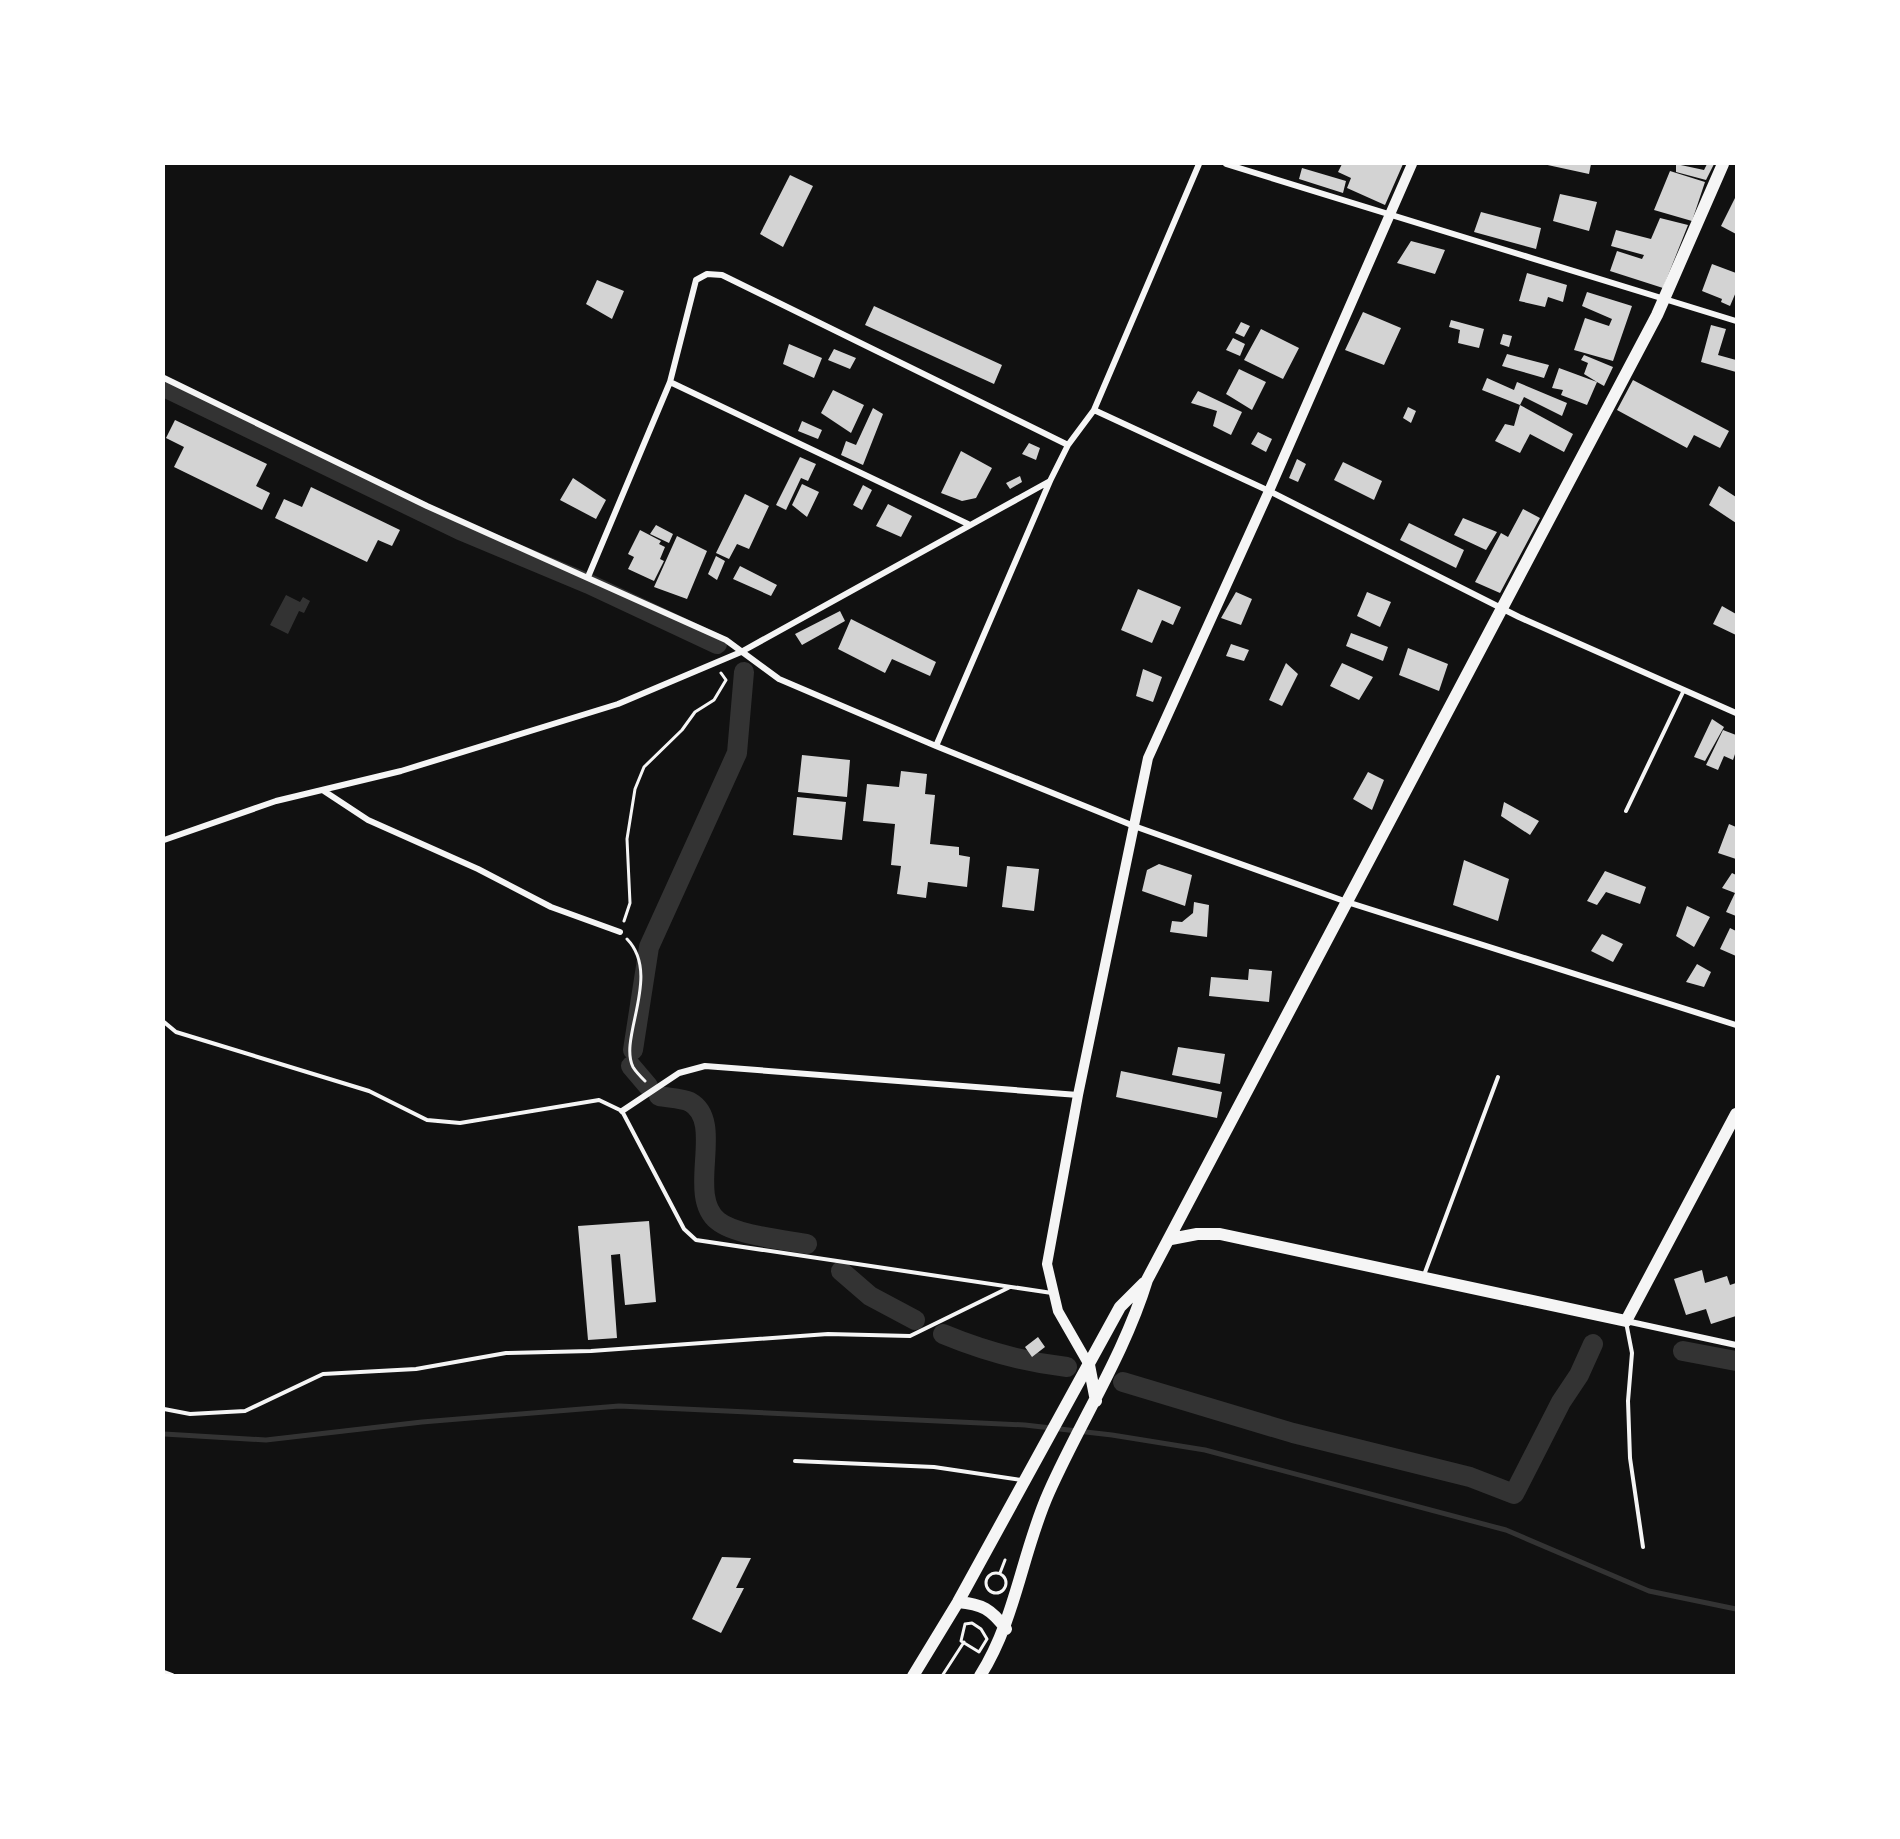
<svg xmlns="http://www.w3.org/2000/svg" width="1900" height="1839" font-family="'PT Sans',sans-serif">
	<style>
		.water { fill: #333 }
		.lines { fill: none; stroke-linecap: round; stroke-linejoin: round }
		.stream { stroke: #333; stroke-width: 5 }
		.canal { stroke: #333; stroke-width: 20 }
		.building { fill: #d3d3d3 }
		.path { stroke: #f5f5f5; stroke-width: 3 }
		.service { stroke: #f5f5f5; stroke-width: 4 }
		.minor { stroke: #f5f5f5; stroke-width: 6 }
		.secondary { stroke: #f5f5f5; stroke-width: 10 }
		.primary { stroke: #f5f5f5; stroke-width: 12 }
	</style>
	<rect width="100%" height="100%" fill="#111"/>
	<!-- water -->
	<path class="water" d="M286,595L300,602L303,597L310,601L304,613L299,611L288,634L270,625Z"/>
	<g class="lines">
		<!-- stream -->
		<path class="stream" d="M164,1434L266,1440L422,1422L619,1406L1025,1425L1112,1435L1205,1450L1506,1530L1649,1591L1736,1609"/>
		<!-- canal -->
		<path class="canal" d="M164,387L460,530L589,584L717,644
			M633,1050L649,947L737,753L744,672
			M631,1066L648,1086
			M659,1096C668,1098 681,1098 690,1102C726,1122 685,1195 718,1221C735,1235 785,1240 807,1244
			M841,1271L870,1296L915,1320
			M943,1334C984,1351 1023,1362 1067,1367
			M1683,1351L1736,1361
			M1123,1382L1293,1433L1470,1477L1514,1494L1561,1402L1579,1375L1593,1344"/>
	</g>
	<!-- building -->
	<path class="building" d="M1342,164H1403L1385,205L1347,188L1351,178L1338,172Z
		M1543,164H1591L1589,174Z
		M1676,164L1704,170L1707,164H1714L1706,180L1676,172Z
		M1302,168L1346,181L1343,193L1299,179Z
		M1670,171L1705,182L1692,221L1654,210Z
		M790,175L813,186L783,247L760,234Z
		M1560,194L1597,202L1589,231L1553,221Z
		M1736,196V234L1721,226Z
		M1481,212L1541,228L1536,249L1474,232Z
		M1660,218L1688,225L1663,288L1610,271L1617,251L1642,259L1644,255L1611,246L1616,230L1651,239Z
		M1411,241L1445,250L1435,274L1397,263Z
		M1712,264L1736,273V292L1730,306L1721,302L1722,299L1702,291Z
		M1527,273L1567,285L1563,302L1548,297L1545,307L1519,301Z
		M597,280L624,291L612,319L586,304Z
		M1587,292L1632,306L1613,361L1574,350L1585,318L1609,326L1612,319L1582,306Z
		M874,306L1002,365L994,384L865,325Z
		M1363,312L1401,328L1384,365L1345,350Z
		M1451,320L1484,329L1479,348L1458,343L1460,330L1449,327Z
		M1241,322L1250,326L1244,337L1235,333Z
		M1711,325L1726,329L1718,355L1736,360V372L1701,362Z
		M1261,329L1299,348L1283,379L1244,360Z
		M1503,334L1512,336L1509,347L1500,344Z
		M1233,338L1245,344L1240,356L1226,350Z
		M789,344L822,358L814,378L783,364Z
		M834,349L856,358L850,369L828,360Z
		M1507,354L1549,365L1544,378L1502,366Z
		M1584,355L1613,367L1604,386L1597,382L1587,405L1561,395L1563,390L1552,388L1559,368L1597,382L1584,374L1588,363L1581,360Z
		M1239,369L1266,382L1252,410L1226,394Z
		M1487,378L1514,390L1517,382L1567,403L1562,416L1524,397L1520,405L1573,434L1564,452L1530,434L1520,453L1495,441L1505,424L1514,426L1520,405L1482,390Z
		M1633,380L1729,431L1720,448L1694,435L1687,448L1617,410Z
		M833,390L864,405L851,433L821,413Z
		M1198,391L1242,412L1231,435L1213,426L1217,411L1191,403Z
		M1408,407L1416,411L1411,423L1403,418Z
		M873,408L883,414L863,465L841,455L846,441L856,445Z
		M175,420L267,464L256,486L270,493L262,510L174,467L184,447L166,438Z
		M802,421L822,430L818,439L798,431Z
		M1258,432L1272,439L1266,452L1251,444Z
		M1029,443L1040,448L1036,460L1022,454Z
		M961,451L992,468L976,498L962,501L941,493Z
		M800,457L816,464L808,481L801,478L786,510L776,505Z
		M1297,459L1306,464L1298,482L1289,478Z
		M1343,462L1382,481L1374,500L1334,480Z
		M1020,476L1022,482L1010,489L1006,483Z
		M573,478L606,500L596,519L560,500Z
		M802,484L819,492L807,517L792,505Z
		M863,485L872,490L862,510L853,505Z
		M1719,486L1736,497V523L1709,505Z
		M311,487L400,530L392,546L378,540L367,562L275,518L284,499L302,507Z
		M745,494L769,506L749,549L737,544L729,559L716,553Z
		M888,504L912,516L901,537L876,526Z
		M1523,509L1540,518L1500,593L1475,582L1501,533L1508,537Z
		M1463,518L1497,532L1486,550L1454,535Z
		M1409,523L1464,550L1456,568L1400,540Z
		M656,525L673,534L669,543L650,534Z
		M640,530L661,541L659,544L665,547L660,559L664,561L654,581L628,569L634,557L628,554Z
		M677,536L707,551L687,599L654,587Z
		M716,556L725,561L717,580L708,574Z
		M740,566L777,585L771,596L733,579Z
		M1138,589L1181,607L1173,625L1162,620L1152,643L1121,630Z
		M1236,592L1252,599L1241,625L1221,618Z
		M1367,592L1391,602L1380,627L1357,616Z
		M1722,606L1736,614V635L1713,624Z
		M840,611L845,621L802,645L795,634Z
		M851,619L936,662L930,676L892,659L885,673L838,649Z
		M1351,633L1388,647L1383,661L1346,646Z
		M1231,644L1249,650L1244,661L1226,656Z
		M1408,648L1448,664L1439,691L1399,675Z
		M1286,663L1298,674L1282,706L1269,700Z
		M1342,663L1373,677L1359,700L1330,686Z
		M1143,669L1162,677L1153,702L1136,696Z
		M1712,719L1724,727L1705,761L1694,757Z
		M1723,730L1736,735V751L1733,760L1724,756L1718,770L1706,765Z
		M802,755L850,760L847,797L798,792Z
		M901,771L927,774L925,794L935,795L930,844L959,847V855L970,857L967,887L928,882L926,898L897,894L901,866L891,865L895,824L863,821L867,784L899,787Z
		M1368,772L1384,780L1372,810L1353,799Z
		M797,797L846,802L842,840L793,835Z
		M1504,802L1539,821L1530,835L1501,816Z
		M1729,824L1736,827V859L1718,853Z
		M1464,860L1509,879L1498,921L1453,905Z
		M1159,864L1192,875L1185,906L1142,891L1147,870Z
		M1007,866L1039,869L1034,911L1002,907Z
		M1605,871L1646,887L1640,904L1606,892L1597,905L1587,901Z
		M1732,873L1736,875V916L1726,912L1735,893L1722,888Z
		M1194,902L1209,905L1207,937L1170,932L1172,921L1182,922L1193,913Z
		M1687,906L1710,917L1694,947L1676,936Z
		M1730,928L1736,931V956L1720,949Z
		M1602,934L1623,944L1613,962L1591,951Z
		M1697,964L1711,972L1704,987L1686,982Z
		M1249,969L1272,971L1269,1002L1209,996L1211,977L1248,980Z
		M1178,1047L1225,1054L1220,1084L1172,1075Z
		M1121,1071L1222,1092L1217,1118L1116,1097Z
		M649,1221L656,1302L625,1305L620,1254L611,1255L617,1338L588,1340L578,1226Z
		M1702,1270L1705,1283L1727,1276L1730,1285L1736,1283V1316L1711,1324L1706,1309L1686,1315L1674,1279Z
		M1038,1337L1045,1347L1032,1357L1025,1347Z
		M722,1557L751,1558L736,1588H744L721,1633L692,1619Z"/>
	<g class="lines">
		<!-- path -->
		<path class="path" d="M624,921L630,903L627,839L635,789L644,767L682,730L695,712L714,700L726,680L721,673
			M627,939C662,975 618,1038 633,1067C636,1072 641,1077 645,1081
			M986 1583a10 10 0 1 1 20 0a10 10 0 1 1-20 0Z
			M1000,1573L1005,1560
			M972,1623L981,1629L987,1639L979,1652L961,1641L965,1624Z
			M942,1676L964,1642"/>
		<!-- service -->
		<path class="service" d="M1626,811L1684,690
			M164,1022L176,1032L369,1091L427,1120L460,1123L599,1100L622,1111L684,1229L696,1240L1052,1293
			M1424,1275L1498,1077
			M1626,1322L1632,1353L1628,1401L1630,1458L1643,1547
			M164,1409L190,1414L245,1411L323,1374L416,1369L506,1353L591,1351L828,1334L910,1336L1008,1288
			M795,1461L934,1467L1021,1480"/>
		<!-- minor -->
		<path class="minor" d="M1226,164L1736,321
			M164,378L427,506L726,640L779,679L936,746L1134,826L1347,902L1736,1025
			M670,382L968,524
			M1094,410L1269,491L1519,617L1736,713
			M588,577L670,382L696,280L707,274L722,275L1068,445
			M936,746L1050,481L1068,445L1094,410L1199,164
			M324,791L368,820L478,869L551,907L620,932
			M164,840L276,801L401,771L618,704L741,652L1050,481
			M622,1111L679,1073L705,1066L1078,1095
			M1626,1321L1736,1345
			M164,1673L172,1676"/>
		<!-- secondary -->
		<path class="secondary" d="M1089,1365L1058,1311L1047,1264L1078,1095L1148,758L1269,491L1412,164"/>
		<!-- primary -->
		<path class="primary" d="M1171,1239L1197,1234H1220L1626,1321L1736,1114
			M1089,1365L1096,1401
			M958,1602C982,1604 991,1609 1006,1629
			M913,1676L958,1602L1120,1307L1144,1283
			M980,1676C1016,1619 1022,1552 1049,1492C1081,1420 1124,1355 1147,1280L1657,315L1723,164"/>
	</g>
	<!-- border -->
	<rect width="1900" height="1839" fill="none" stroke="#ffffff" stroke-width="330"/>
</svg>
